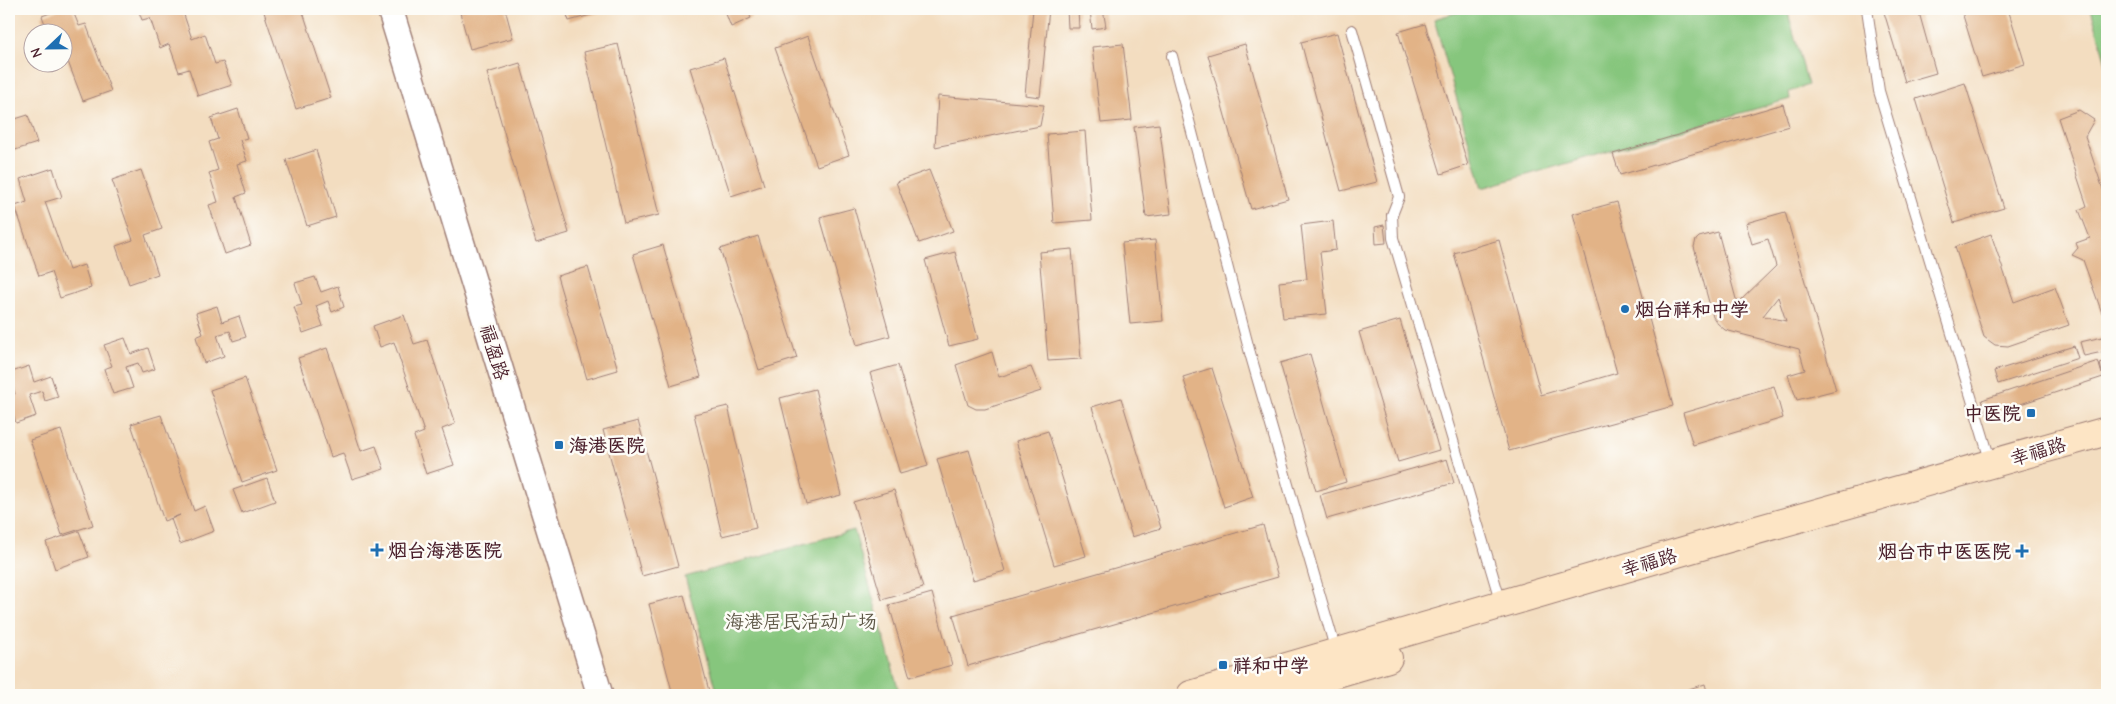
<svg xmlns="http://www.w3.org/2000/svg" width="2116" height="704" font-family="'Comic Neue','LXGW WenKai TC',sans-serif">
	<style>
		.green { fill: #86c67d; stroke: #687254 }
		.building { fill: #e2b387; fill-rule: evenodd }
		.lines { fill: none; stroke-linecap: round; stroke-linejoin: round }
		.service-casing { stroke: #9e7e76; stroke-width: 12 }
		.tertiary-casing { stroke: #9e7e76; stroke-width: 28 }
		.secondary-casing { stroke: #9e7e76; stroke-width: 30 }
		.service { stroke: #fff; stroke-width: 10 }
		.tertiary { stroke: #fff; stroke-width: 25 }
		.secondary { stroke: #fde5c5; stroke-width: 28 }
		.poi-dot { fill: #1f6fb2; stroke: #fdfcf7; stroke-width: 2 }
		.labels { text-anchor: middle; stroke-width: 5; stroke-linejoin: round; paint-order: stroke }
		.poi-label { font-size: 19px; font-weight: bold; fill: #4a1f2b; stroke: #fdfcf7; text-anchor: start }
		.street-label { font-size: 19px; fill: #4a1f2b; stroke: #fdfcf7 }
		.park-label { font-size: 19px; fill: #5f5948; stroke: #fdfcf7 }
	</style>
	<rect width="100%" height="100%" fill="#fdfcf7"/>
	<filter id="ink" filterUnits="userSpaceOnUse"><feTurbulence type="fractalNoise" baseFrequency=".02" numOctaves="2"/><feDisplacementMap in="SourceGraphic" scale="10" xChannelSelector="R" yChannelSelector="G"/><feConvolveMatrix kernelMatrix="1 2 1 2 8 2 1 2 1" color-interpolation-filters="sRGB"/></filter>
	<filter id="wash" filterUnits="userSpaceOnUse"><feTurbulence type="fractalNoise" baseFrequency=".0096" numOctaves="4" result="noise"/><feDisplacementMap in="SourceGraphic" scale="20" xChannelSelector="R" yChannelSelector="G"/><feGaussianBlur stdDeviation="1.12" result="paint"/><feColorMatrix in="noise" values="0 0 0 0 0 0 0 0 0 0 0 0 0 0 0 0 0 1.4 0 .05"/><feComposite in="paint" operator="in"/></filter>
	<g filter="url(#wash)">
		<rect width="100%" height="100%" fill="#f3ddc0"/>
		<!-- green -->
		<path class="green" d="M1469,9H1787L1808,85L1789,92L1790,99L1482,188L1434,19Z
			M2091,9H2107V67Z
			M854,530L900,695H718L685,577Z"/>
		<g id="blocks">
			<!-- building -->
			<path class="building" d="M61,9H72L79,26L86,24L111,91L83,101L62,46V32H48L42,16Z
				M138,9H182L192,39L205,34L215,64L223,62L232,85L198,96L189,69L179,72L169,44L160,48L150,18L142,20Z
				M263,9H302L331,98L296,109Z
				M459,9H505L513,38L470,49Z
				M565,9H604L605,11L569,21Z
				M740,9H747L751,18L731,27L726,14Z
				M1033,9H1049L1040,97L1025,95Z
				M1067,9H1078L1079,28H1068Z
				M1090,9H1103L1106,27L1092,29Z
				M1883,9H1918L1936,73L1905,82Z
				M1961,9H2008L2025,64L1982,77Z
				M1425,24L1468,165L1441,174L1398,32Z
				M1337,33L1377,182L1341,191L1301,42Z
				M808,36L849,155L817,166L775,48Z
				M618,44L659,215L624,223L584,52Z
				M1123,44L1132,120L1101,123L1092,47Z
				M1245,44L1288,199L1251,209L1208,55Z
				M724,58L764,185L731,196L690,68Z
				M520,63L569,233L536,243L487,73Z
				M1965,83L2004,208L1954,223L1916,99Z
				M938,96L1044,105L1040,126L935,147Z
				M1783,104L1789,126L1620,175L1613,154Z
				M238,109L247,138L240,140L247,161L237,164L246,193L236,197L251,245L225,254L209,205L218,202L209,173L218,170L209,142L218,139L211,118Z
				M9,110L12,120L28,115L37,143L9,152Z
				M2079,110L2094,120L2085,136L2107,201V302L2102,313L2083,260L2072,255L2078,248L2076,243L2090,238L2079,210L2087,206L2058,118Z
				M1159,124L1171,214L1146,217L1134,127Z
				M1085,131L1092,220L1054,223L1047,134Z
				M316,150L336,217L307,226L286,160Z
				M53,168L62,197L45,202L69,270L84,265L91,288L60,298L51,272L39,276L15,206L27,202L20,179Z
				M141,170L162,229L145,235L158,274L129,284L116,246L133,240L112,180Z
				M929,170L953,231L919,243L896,182Z
				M1617,202L1673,406L1509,451L1454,253L1499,240L1541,395L1617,373L1573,214Z
				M854,208L890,336L857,345L820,217Z
				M1785,212L1836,390L1797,400L1788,375L1805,370L1799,349L1725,330L1717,323L1713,317L1694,247L1696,240L1699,237L1718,232L1736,299L1740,301L1776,266L1768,239L1752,244L1746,223ZM1778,297L1786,321L1763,316Z
				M1333,221L1336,250L1320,252L1327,314L1283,318L1279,282L1307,279L1301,225Z
				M1384,225L1386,243L1376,244L1375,227Z
				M1991,234L2014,302L2055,287L2069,325L2008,346L1995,345L1984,337L1955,247Z
				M758,236L797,358L759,370L720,249Z
				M1155,240L1163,321L1130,324L1122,243Z
				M663,245L701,377L671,386L633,254Z
				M1072,249L1081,359L1048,361L1039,252Z
				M955,252L978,339L949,346L925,260Z
				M588,267L618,370L587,379L557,276Z
				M315,277L321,292L338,286L344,307L332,312L328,301L316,306L323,326L303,333L294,307L302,305L295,283Z
				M217,306L222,322L239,316L246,337L233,341L230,331L217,335L224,356L204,363L196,337L203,334L196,313Z
				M404,315L414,344L427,340L455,424L442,429L454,465L426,474L414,436L424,432L394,342L380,347L373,326Z
				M1400,320L1439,450L1398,462L1359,332Z
				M2107,336V351L2084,356L2080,342Z
				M125,338L131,354L148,348L155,369L142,373L138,363L126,367L133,388L113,394L104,369L112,366L104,345Z
				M2074,346L2078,358L1998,384L1994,371Z
				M327,348L361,451L376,446L384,469L352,479L343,453L331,457L298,358Z
				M992,352L999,377L1031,367L1041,391L985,409H976L968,405L956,365Z
				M1310,354L1346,482L1316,491L1280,363Z
				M2098,361L2102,374L2100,363L2107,361V382L2105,383L2103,377L1987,415L1982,400Z
				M898,365L928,466L900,474L870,373Z
				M29,366L34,382L51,376L58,397L45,401L42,391L29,395L36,416L16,423L9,400V396L15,394L9,373Z
				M1212,368L1253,497L1224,507L1183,377Z
				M245,378L277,470L242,482L210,390Z
				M1774,386L1783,418L1693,445L1683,413Z
				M815,389L841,495L806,504L780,398Z
				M1121,398L1161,528L1132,537L1092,407Z
				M728,406L756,528L722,536L694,414Z
				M161,415L194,511L205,506L214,531L180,544L171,519L180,515L164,521L131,424Z
				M638,421L678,566L642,576L603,430Z
				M61,430L93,525L62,535L30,440Z
				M1048,431L1086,556L1054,565L1016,441Z
				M969,450L1005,571L973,580L937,459Z
				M1447,459L1454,483L1327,519L1320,495Z
				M267,478L275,501L242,513L233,490Z
				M894,490L923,588L882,600L853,502Z
				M1263,525L1278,577L968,666L953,615Z
				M79,531L89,557L55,569L46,542Z
				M932,593L952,665L910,677L889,605Z
				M684,595L710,695H673L649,604Z
				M1705,684L1708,695H1669Z"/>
		</g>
	</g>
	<g filter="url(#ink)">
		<use href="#blocks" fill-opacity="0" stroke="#9e7e76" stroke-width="1"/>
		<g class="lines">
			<!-- service casing -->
			<g class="service-casing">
				<path id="service" d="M1867,9L1879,91L1991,463
					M1352,30L1399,197L1392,215L1393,238L1501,603
					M1172,56L1250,353L1336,651"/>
			</g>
			<!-- tertiary casing -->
			<g class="tertiary-casing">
				<path id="tertiary" d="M390,9L600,695"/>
			</g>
			<!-- secondary casing -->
			<g class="secondary-casing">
				<path id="secondary" d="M1191,695L1711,543L2107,431
					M1262,695L1388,658"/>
			</g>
			<!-- service -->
			<use href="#service" class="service"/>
			<!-- tertiary -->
			<use href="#tertiary" class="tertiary"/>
			<!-- secondary -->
			<use href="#secondary" class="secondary"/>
		</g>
	</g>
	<!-- markers -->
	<g class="poi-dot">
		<circle cx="1625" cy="309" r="5"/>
		<rect x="2026" y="408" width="10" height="10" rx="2.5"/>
		<rect x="554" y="440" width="10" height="10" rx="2.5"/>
		<path d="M374.5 542.5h5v5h5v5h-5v5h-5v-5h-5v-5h5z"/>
		<path d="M2019.5 543.5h5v5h5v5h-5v5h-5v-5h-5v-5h5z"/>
		<rect x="1218" y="660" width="10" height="10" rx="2.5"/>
	</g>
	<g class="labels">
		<!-- poi labels -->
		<g class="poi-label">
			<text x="1635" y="316">烟台祥和中学</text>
			<text x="2021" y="420" text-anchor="end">中医院</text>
			<text x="569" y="452">海港医院</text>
			<text x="388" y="557">烟台海港医院</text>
			<text x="2011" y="558" text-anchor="end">烟台市中医医院</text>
			<text x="1233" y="672">祥和中学</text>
		</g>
		<!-- street labels -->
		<g class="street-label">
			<text transform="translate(495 352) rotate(73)" y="7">福盈路</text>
			<text transform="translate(2038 451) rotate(-16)" y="7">幸福路</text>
			<text transform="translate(1649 562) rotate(-16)" y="7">幸福路</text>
		</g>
		<!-- park labels -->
		<g class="park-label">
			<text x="801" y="628">海港居民活动广场</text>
		</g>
	</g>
	<!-- margin -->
	<rect width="2116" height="704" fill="none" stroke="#fdfcf7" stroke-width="30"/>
	<!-- north arrow -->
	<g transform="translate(48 48) rotate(248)"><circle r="24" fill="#fdfcf7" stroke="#b5a4a5"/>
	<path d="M0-4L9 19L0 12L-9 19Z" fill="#1f6fb2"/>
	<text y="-8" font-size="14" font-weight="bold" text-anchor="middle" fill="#4a1f2b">N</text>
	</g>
</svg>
